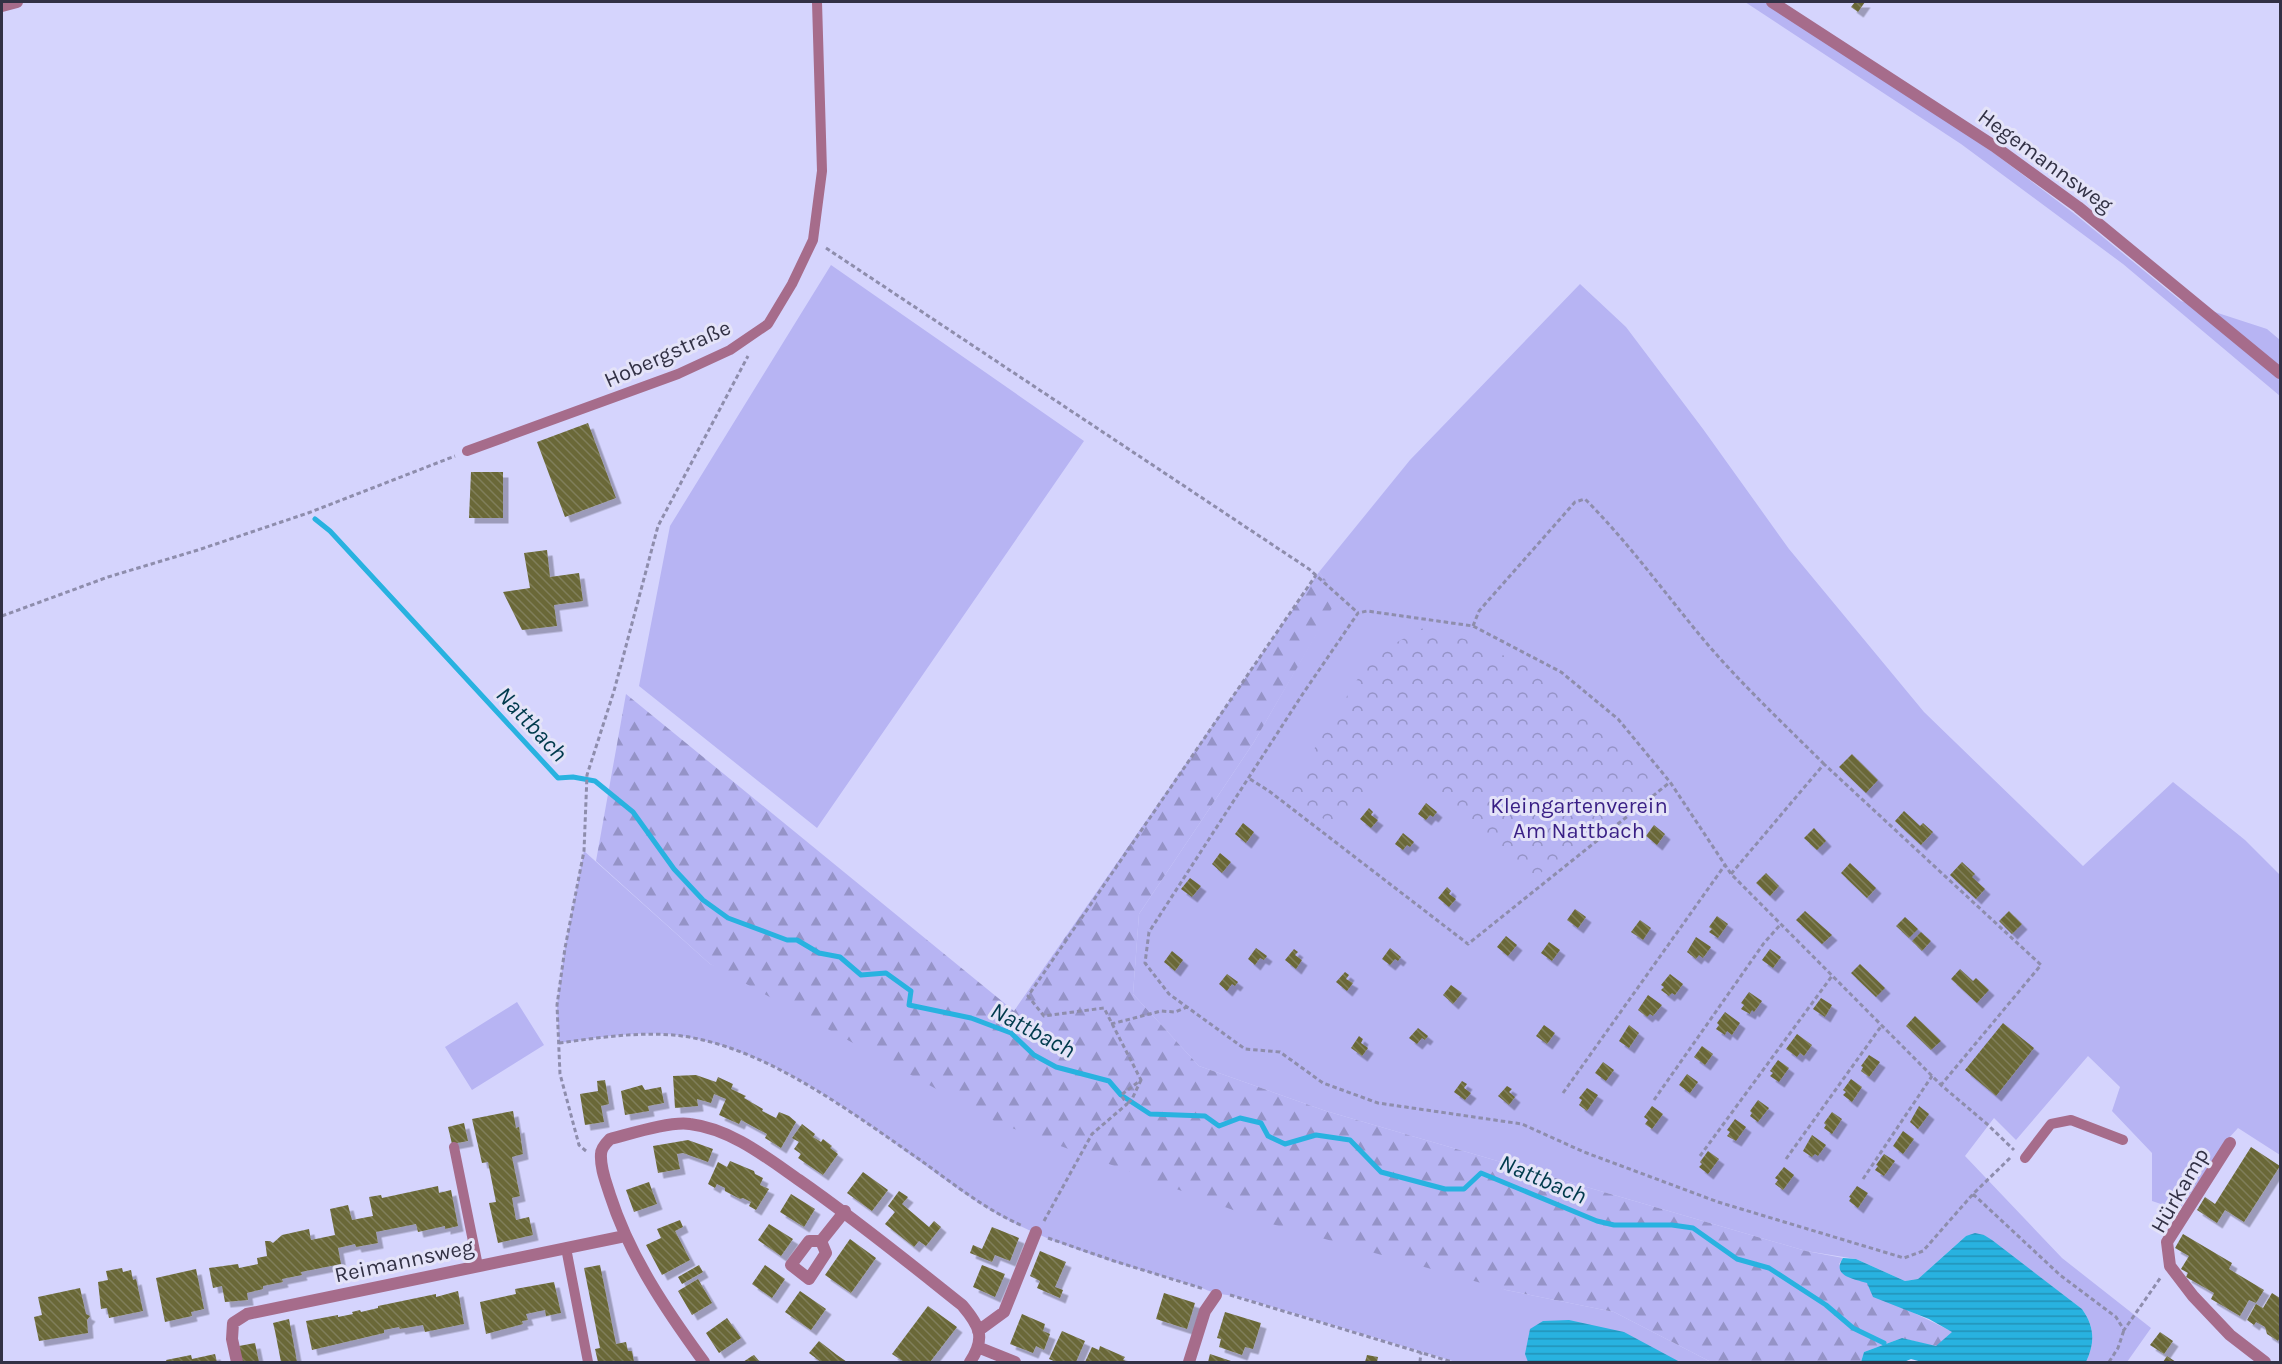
<svg xmlns="http://www.w3.org/2000/svg" width="2282" height="1364" font-family="Karla,sans-serif">
	<style>
		.green { fill: #b7b4f3 }
		.forest { fill: url(#forest-firs) }
		.park { fill: url(#park-crowns) }
		.water { fill: url(#water-rules) }
		.lines { fill: none; stroke-linecap: round; stroke-linejoin: round }
		.stream { stroke: #28b2e0; stroke-width: 5 }
		.building { fill: url(#building-back-hatch); filter: url(#shadow) }
		.path { stroke: #8e8dac; stroke-width: 3; stroke-dasharray: 4.5 3; stroke-linecap: butt }
		.lane { stroke: #a66c8b; stroke-width: 10 }
		.street { stroke: #a66c8b; stroke-width: 12 }
		.labels { text-anchor: middle; stroke-width: 6; stroke-linejoin: round; paint-order: stroke }
		.street-label { font-size: 22px; fill: #323145; stroke: #e4e3f8 }
		.park-label { font-size: 22px; fill: #391f85; stroke: #e4e3f8 }
		.water-label { font-size: 24px; font-style: italic; fill: #003a4c; stroke: #e4e3f8 }
	</style>
	<defs>
		<pattern id="forest-firs" width="22" height="20" patternUnits="userSpaceOnUse" patternTransform="scale(1.5)"><rect width="22" height="20" fill="#b7b4f3"/><path d="M5 1l3.5 6h-7zM16 11l3.5 6h-7z" fill="#9593c7"/></pattern>
		<pattern id="park-crowns" width="20" height="18" patternUnits="userSpaceOnUse" patternTransform="scale(1.5)"><rect width="20" height="18" fill="#b7b4f3"/><path d="M2 6a3 3 0 1 1 6 0M12 15a3 3 0 1 1 6 0" fill="none" stroke="#9593c7"/></pattern>
		<pattern id="water-rules" width="6" height="5" patternUnits="userSpaceOnUse" patternTransform="scale(1.5)"><rect width="6" height="5" fill="#28b2e0"/><path d="M0 2.5h6" fill="none" stroke="#2391b7"/></pattern>
		<pattern id="building-back-hatch" width="6" height="6" patternUnits="userSpaceOnUse" patternTransform="scale(1.5)"><rect width="6" height="6" fill="#6a6837"/><path d="M-1 5l2 2M0 0l6 6M5-1l2 2" fill="none" stroke="#807e5b"/></pattern>
		<filter id="shadow"><feDropShadow dx="5.5" dy="5.5" stdDeviation="0" flood-color="#0004"/></filter>
	</defs>
	<rect width="100%" height="100%" fill="#d5d4fd"/>
	<!-- green -->
	<path class="green" d="M1745,2H1765L1978,141L2076,215L2181,301L2267,329L2280,340V396L2123,264L1961,144Z
		M831,265L1084,441L817,828L639,686L670,526Z
		M1580,284L1626,327L1703,429L1789,549L1924,712L2083,866L2173,782L2245,840L2280,875V1155L2238,1128L2227,1140L2179,1210L2152,1201V1153L2112,1111L2120,1087L2088,1056L2016,1140L1994,1118L1965,1156L2062,1258L2151,1328L2127,1362H2086C2095,1343 2095,1327 2082,1309L1984,1235L1966,1236L1918,1279L1905,1281L1856,1259L1806,1251L1326,1111L1199,1066L1133,994L1139,914L1254,742L1338,596L1319,572L1410,460Z
		M584,851L710,964L1506,1290L1614,1312L1711,1362H1456L1243,1298C1228,1294 1216,1295 1202,1288C1128,1265 1049,1247 982,1205C888,1144 792,1051 676,1035C637,1030 597,1038 559,1043L557,1005L565,948Z
		M517,1002L544,1045L472,1090L445,1047Z"/>
	<!-- forest -->
	<path class="forest" d="M1319,572L1339,596L1254,742L1139,914L1133,994L1199,1066L1326,1111L1806,1251L1843,1258L1839,1264L1908,1310L1953,1332L1936,1347L1902,1338L1864,1352L1861,1362H1711L1614,1312L1506,1290L1268,1223L996,1122L710,964L596,861L626,694L1014,1011Z"/>
	<!-- park -->
	<path class="park" d="M1423,628L1472,641L1555,679L1606,724L1659,782L1530,881L1452,802L1402,761L1336,827L1286,794L1372,656Z"/>
	<!-- water -->
	<path class="water" d="M1975,1233L1984,1235L1992,1240L2082,1309C2095,1327 2095,1343 2086,1362H1922L1911,1359L1904,1362H1861L1864,1352L1902,1338L1936,1346L1952,1332L1929,1319L1873,1297L1867,1283C1854,1279 1831,1276 1843,1258L1856,1259L1905,1281L1918,1279L1966,1236Z
		M1569,1320L1624,1332L1680,1362H1528L1525,1354L1530,1329L1543,1321Z"/>
	<g class="lines">
		<!-- stream -->
		<path class="stream" d="M315,519L330,531L558,778L573,777L595,781L633,812L674,869L703,900L728,918L787,940H797L819,953L840,957L861,975L886,973L911,991L909,1005L971,1018L1011,1033L1034,1055L1056,1067L1109,1081L1121,1095L1150,1114L1205,1116L1219,1126L1240,1118L1261,1123L1268,1136L1285,1144L1316,1135L1350,1140L1381,1172L1445,1189H1464L1481,1173L1597,1221L1614,1225H1672L1693,1228L1737,1259L1769,1268L1826,1305L1853,1328L1884,1343"/>
	</g>
	<!-- building -->
	<path class="building" d="M1855,2H1865L1858,12L1851,7Z
		M588,423L616,498L565,517L537,442Z
		M471,472H503V518H469Z
		M547,550L550,577L579,573L583,601L554,605L557,626L522,630L503,592L530,588L524,553Z
		M1852,754L1878,780L1866,793L1839,767Z
		M1426,803L1437,812L1433,817L1430,815L1426,820L1418,814Z
		M1369,808L1373,812L1371,815L1378,820L1371,828L1360,819Z
		M1904,811L1920,826L1923,823L1933,832L1921,845L1895,821Z
		M1243,823L1254,832L1246,843L1235,834Z
		M1654,825L1665,834L1657,845L1646,836Z
		M1814,828L1826,841L1817,850L1804,838Z
		M1403,833L1414,842L1410,847L1407,845L1403,850L1395,844Z
		M1220,853L1231,862L1222,873L1212,864Z
		M1962,862L1975,874L1972,877L1985,889L1976,899L1950,875Z
		M1850,863L1876,888L1867,898L1841,873Z
		M1766,873L1779,886L1770,896L1756,883Z
		M1190,878L1201,886L1192,897L1181,889Z
		M1447,887L1451,891L1449,894L1456,899L1449,907L1438,898Z
		M1575,909L1586,917L1578,928L1567,920Z
		M1805,911L1832,935L1822,944L1796,920Z
		M2009,911L2022,924L2012,934L1999,921Z
		M1717,916L1728,924L1718,938L1709,932L1712,929L1709,927Z
		M1905,917L1918,929L1909,938L1896,926Z
		M1640,920L1651,928L1643,940L1631,932Z
		M1921,932L1931,941L1922,951L1912,941Z
		M1506,936L1517,945L1508,956L1497,947Z
		M1696,937L1711,947L1703,958L1699,955L1696,959L1687,952Z
		M1549,942L1560,950L1552,961L1541,953Z
		M1256,948L1267,956L1264,960L1260,958L1255,965L1248,959Z
		M1390,948L1401,957L1398,961L1395,959L1390,965L1382,959Z
		M1294,949L1298,952L1295,955L1302,960L1296,969L1285,960Z
		M1770,949L1781,957L1773,968L1762,960Z
		M1172,951L1183,960L1175,971L1164,962Z
		M1860,964L1885,988L1876,997L1851,973Z
		M1960,969L1973,981L1976,978L1989,990L1977,1003L1951,979Z
		M1345,972L1349,975L1346,979L1353,983L1347,991L1336,982Z
		M1227,974L1238,982L1235,986L1232,984L1227,991L1219,984Z
		M1670,974L1683,984L1675,995L1672,993L1669,996L1661,990L1664,987L1661,985Z
		M1451,985L1462,993L1453,1004L1443,995Z
		M1749,992L1762,1001L1754,1012L1752,1010L1750,1014L1741,1009L1744,1005L1741,1003Z
		M1648,995L1662,1005L1653,1016L1650,1014L1647,1017L1638,1010Z
		M1821,998L1832,1005L1825,1017L1813,1009Z
		M1725,1012L1740,1023L1732,1035L1727,1031L1725,1035L1716,1029L1719,1025L1717,1023Z
		M1915,1016L1941,1041L1931,1050L1906,1026Z
		M2003,1023L2034,1048L1996,1096L1965,1070Z
		M1544,1025L1555,1033L1547,1044L1536,1036Z
		M1629,1025L1639,1033L1629,1048L1619,1041Z
		M1418,1028L1428,1036L1425,1040L1422,1038L1417,1044L1409,1038Z
		M1797,1034L1812,1045L1804,1056L1800,1053L1797,1057L1786,1049Z
		M1359,1036L1363,1039L1361,1043L1368,1048L1362,1056L1351,1048Z
		M1702,1046L1713,1054L1705,1065L1694,1057Z
		M1869,1055L1880,1062L1869,1077L1861,1071L1863,1067L1861,1066Z
		M1778,1060L1789,1068L1779,1082L1770,1076L1773,1073L1770,1071Z
		M1603,1062L1614,1070L1606,1081L1595,1073Z
		M1687,1074L1698,1082L1690,1093L1679,1085Z
		M696,1075L716,1082L718,1077L733,1084L731,1089L746,1096L744,1098L763,1109L762,1111L776,1118L779,1112L789,1116L796,1122L781,1148L765,1138L767,1134L741,1120L739,1124L719,1115L726,1099L714,1094L711,1103L697,1099L698,1106L675,1108L673,1076Z
		M1851,1079L1862,1087L1852,1102L1843,1095L1846,1092L1843,1090Z
		M605,1080L609,1104L601,1106L604,1122L585,1125L580,1094L598,1091L597,1081Z
		M1462,1081L1467,1084L1464,1088L1471,1093L1465,1100L1454,1092Z
		M642,1085L645,1090L661,1087L664,1103L648,1106L649,1111L625,1115L621,1091Z
		M1507,1086L1512,1089L1509,1092L1515,1097L1509,1105L1498,1096Z
		M1587,1088L1598,1095L1587,1111L1579,1105L1582,1100L1579,1098Z
		M1758,1100L1769,1108L1758,1122L1750,1116L1752,1113L1750,1111Z
		M1652,1106L1663,1114L1652,1129L1645,1124L1648,1120L1644,1117Z
		M1919,1106L1929,1114L1918,1129L1910,1122Z
		M513,1111L516,1128L519,1127L523,1154L512,1157L520,1196L512,1198L516,1220L529,1217L533,1235L498,1243L489,1203L496,1202L488,1162L482,1163L472,1119Z
		M1832,1112L1842,1119L1832,1134L1824,1128L1826,1125L1824,1123Z
		M1735,1119L1746,1127L1736,1141L1727,1136L1730,1132L1727,1130Z
		M464,1123L468,1141L452,1144L448,1127Z
		M802,1124L815,1134L813,1137L821,1142L823,1139L832,1146L830,1148L838,1154L823,1175L798,1158L801,1154L794,1149L799,1142L792,1138Z
		M1903,1131L1914,1139L1903,1154L1893,1146Z
		M1812,1135L1826,1145L1818,1156L1815,1154L1812,1157L1803,1151Z
		M688,1140L713,1149L708,1162L683,1153L677,1154L680,1169L658,1173L653,1146Z
		M2251,1147L2280,1166L2244,1222L2225,1210L2217,1223L2197,1210L2205,1197L2215,1204Z
		M1708,1151L1719,1159L1708,1174L1699,1167L1702,1164L1700,1162Z
		M1884,1154L1895,1161L1884,1176L1875,1170L1878,1166L1876,1165Z
		M730,1161L754,1171L755,1174L763,1178L760,1185L769,1189L756,1210L749,1206L751,1202L743,1198L740,1199L725,1191V1188L717,1184L715,1188L708,1184L718,1162L727,1167Z
		M1784,1167L1794,1175L1783,1190L1775,1184L1778,1180L1775,1178Z
		M863,1172L888,1190L872,1211L847,1193Z
		M649,1182L657,1204L634,1212L626,1190Z
		M438,1186L439,1193L451,1190L458,1226L445,1229V1226L418,1232L416,1224L376,1232L378,1243L356,1247L355,1244L338,1248L341,1264L301,1272L302,1275L282,1279L283,1282L263,1286V1289L247,1293L248,1300L225,1302L222,1286L213,1288L209,1268L238,1264L239,1268L258,1264L257,1258L267,1256L265,1241H270L273,1243L282,1235L309,1229L311,1240L335,1235L330,1209L348,1205L352,1220L373,1216L369,1197L381,1195L382,1198Z
		M1857,1186L1868,1193L1858,1208L1849,1201L1851,1198L1849,1197Z
		M899,1191L908,1197L902,1204L929,1227L934,1221L941,1227L926,1246L919,1241L914,1247L885,1224L895,1212L888,1206Z
		M791,1194L815,1209L804,1227L780,1212Z
		M680,1220L683,1227L675,1231L690,1260L662,1275L646,1245L661,1238L657,1229Z
		M769,1224L793,1239L781,1256L758,1240Z
		M992,1227L1019,1238L1010,1261L995,1255L992,1262L970,1253L973,1245L982,1249Z
		M2183,1234L2232,1263L2229,1269L2264,1290L2256,1303L2249,1300L2240,1316L2211,1299L2214,1293L2186,1277L2188,1273L2181,1269L2189,1256L2175,1248Z
		M850,1239L876,1258L851,1293L825,1275Z
		M1040,1251L1066,1262L1055,1287L1063,1290L1060,1298L1037,1288L1040,1281L1030,1276Z
		M600,1265L616,1344L626,1342L628,1351H632L634,1362H598L595,1349L600,1348L584,1268Z
		M699,1265L703,1272L682,1284L678,1277Z
		M765,1265L785,1279L772,1298L752,1284Z
		M982,1265L1005,1274L995,1297L973,1287Z
		M122,1268L123,1272L131,1270L133,1280L136,1279L143,1311L109,1318L107,1308L101,1309L98,1282L108,1280L106,1271Z
		M196,1269L204,1309L191,1312L192,1316L165,1322L156,1278Z
		M698,1279L712,1303L692,1315L678,1291Z
		M554,1282L561,1313L546,1316L545,1310L526,1314L528,1320L522,1321L523,1324L486,1334L480,1302L516,1294L515,1289Z
		M80,1288L86,1314L90,1316L87,1320L88,1333L39,1341L34,1317L42,1315L38,1297Z
		M458,1291L464,1324L425,1332L423,1325L400,1329L399,1327L384,1330V1333L312,1350L306,1321L338,1315V1317L353,1314L352,1312L360,1310L361,1312L378,1308V1306L436,1294V1297Z
		M800,1291L826,1309L811,1330L785,1312Z
		M1164,1293L1195,1303L1187,1329L1156,1319Z
		M2272,1293L2280,1298V1337L2278,1341L2267,1334L2265,1327L2256,1322L2254,1325L2247,1320L2256,1304L2263,1308Z
		M928,1306L957,1327L930,1362H904L892,1354Z
		M1225,1312L1261,1323L1253,1349L1245,1347L1242,1355L1219,1347L1221,1339L1217,1338Z
		M1022,1314L1045,1324L1043,1331L1050,1334L1044,1350L1036,1346L1033,1353L1010,1344Z
		M727,1318L741,1338L719,1353L706,1333Z
		M289,1319L295,1351L297,1362H281L275,1331L273,1323Z
		M1062,1331L1085,1341L1076,1362H1056L1049,1359Z
		M2160,1332L2173,1341L2164,1354L2150,1345Z
		M819,1341L837,1355L847,1362H821L809,1353Z
		M255,1343L259,1362H242L239,1346Z
		M1100,1346L1125,1357L1123,1360L1129,1362H1085L1092,1347L1099,1350Z
		M215,1354L217,1362H167L166,1360L191,1355L192,1359Z
		M1210,1354L1234,1362H1208Z
		M754,1355L760,1362H743L752,1356Z
		M1367,1355L1378,1357L1377,1362H1365Z
		M2167,1356L2176,1362H2163Z"/>
	<g class="lines">
		<!-- path -->
		<path class="path" d="M826,248L1309,569L1358,613
			M2,616L108,577L198,550L308,513L455,456
			M1473,626L1479,611L1575,502L1585,499C1628,542 1664,592 1703,639C1740,683 1783,723 1824,764
			M1250,779L1269,791L1468,944L1669,783
			M1731,874L1824,764L2041,965L1941,1085
			M1111,1024L1161,1011L1175,1012L1187,1007
			M559,1043C596,1038 634,1032 673,1035C761,1043 852,1113 923,1162C955,1185 986,1210 1023,1226
			M1563,1093L1725,865
			M1654,1100L1764,943L1781,924
			M1128,1103L1132,1099L1141,1080
			M586,1151L579,1145L560,1074L557,1005L565,948L584,851L587,775L614,691L658,526L748,356
			M1700,1156L1832,976
			M2010,1158L1973,1194L1923,1251L1904,1258L1718,1202L1584,1152L1522,1124L1378,1103L1323,1083L1280,1052L1245,1049L1169,994L1145,963L1149,932L1302,695L1358,613L1367,611L1473,626L1561,672L1618,719L1670,782L1731,874L1941,1085L1987,1124L2014,1150
			M1786,1159L1882,1025
			M1863,1179L1932,1076
			M1973,1194L2060,1275L2116,1317L2124,1330L2161,1277
			M1044,1221L1092,1134L1127,1104L1121,1095L1141,1080L1104,1008L1044,1016L1028,996L1316,575
			M1048,1238L1114,1261L1204,1289
			M1230,1295L1452,1362
			M1420,1362L1421,1352
			M2109,1362L2118,1348L2124,1330"/>
		<!-- lane -->
		<path class="lane" d="M467,451L678,374L730,350L768,324L792,284L813,240L822,171L817,2
			M454,1147L478,1266
			M2025,1158L2051,1124L2071,1120L2123,1140
			M566,1248L588,1362"/>
		<!-- street -->
		<path class="street" d="M1772,2L1994,146L2078,207L2280,373
			M2,6L17,2
			M2230,1143L2167,1242L2170,1266L2193,1296L2230,1335L2265,1362
			M821,1241H809L791,1265L809,1279L826,1253L821,1241L845,1211
			M978,1331L1004,1312L1036,1232
			M980,1348L1015,1362
			M237,1362L232,1339L233,1323L247,1314L625,1236
			M704,1362C666,1310 630,1257 610,1195C606,1182 600,1168 601,1154C601,1149 606,1143 610,1139C630,1134 670,1121 690,1124C731,1129 766,1157 799,1180C855,1219 908,1262 962,1305C980,1326 986,1338 970,1362
			M1189,1362L1205,1311L1216,1295"/>
	</g>
	<g class="labels">
		<!-- street labels -->
		<g class="street-label">
			<text transform="translate(2046 160) rotate(36)" y="8">Hegemannsweg</text>
			<text transform="translate(667 353) rotate(-24)" y="8">Hobergstraße</text>
			<text transform="translate(2179 1190) rotate(-60)" y="8">Hürkamp</text>
			<text transform="translate(404 1260) rotate(-12)" y="8">Reimannsweg</text>
		</g>
		<!-- park labels -->
		<g class="park-label">
			<text x="1579" y="813">Kleingartenverein<tspan x="1579" dy="25">Am Nattbach</tspan></text>
		</g>
		<!-- water labels -->
		<g class="water-label">
			<text transform="translate(532 724) rotate(47)" y="8">Nattbach</text>
			<text transform="translate(1033 1030) rotate(28)" y="8">Nattbach</text>
			<text transform="translate(1543 1179) rotate(23)" y="8">Nattbach</text>
		</g>
	</g>
	<!-- border -->
	<rect width="2282" height="1364" fill="none" stroke="#323145" stroke-width="6"/>
</svg>
